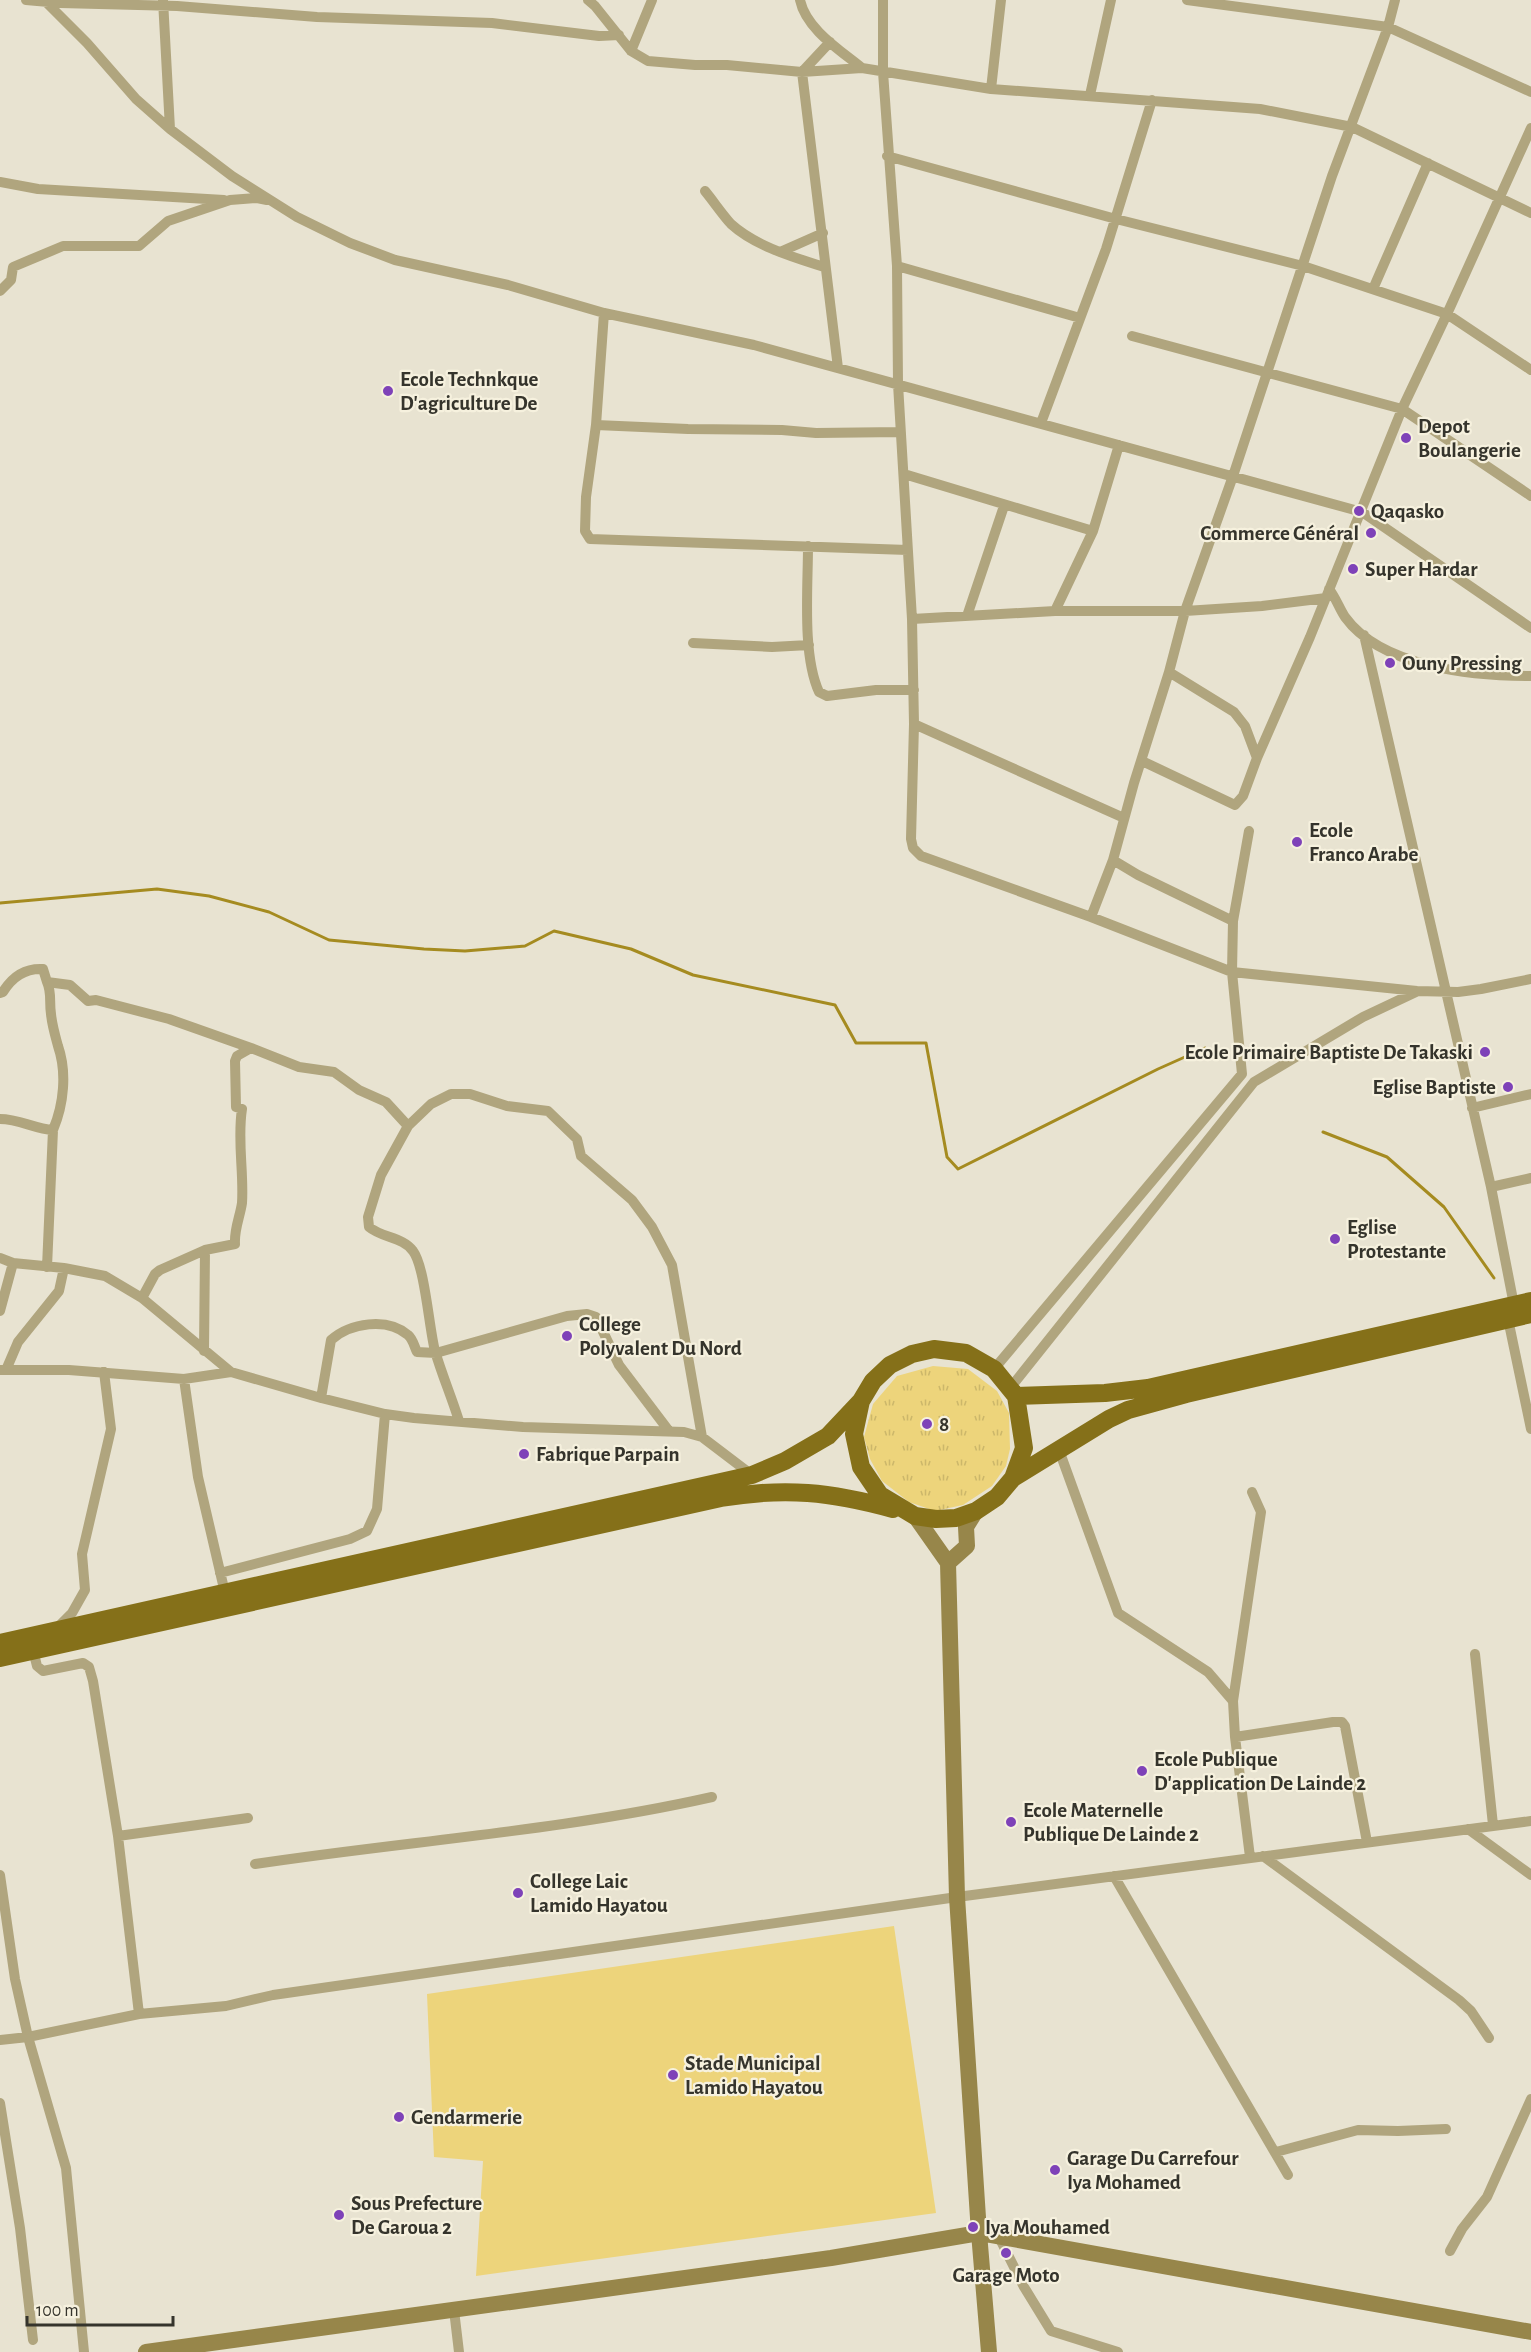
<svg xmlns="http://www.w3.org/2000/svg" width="1531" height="2352" font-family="'Alegreya Sans',sans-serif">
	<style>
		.grass { fill: url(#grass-tufts) }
		.green { fill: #edd47b }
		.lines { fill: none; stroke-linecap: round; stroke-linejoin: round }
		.stream { stroke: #a58b20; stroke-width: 3 }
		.street { stroke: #b0a57e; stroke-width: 10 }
		.secondary { stroke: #97864a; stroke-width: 16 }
		.primary { stroke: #857019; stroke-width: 18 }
		.poi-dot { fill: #7e42b8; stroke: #f6f1de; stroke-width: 2 }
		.labels { text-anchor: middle; stroke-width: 4.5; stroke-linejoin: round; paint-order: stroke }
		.poi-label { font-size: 21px; font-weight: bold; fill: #35342c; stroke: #f6f1de; text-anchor: start }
	</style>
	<defs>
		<pattern id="grass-tufts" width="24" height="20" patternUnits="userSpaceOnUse" patternTransform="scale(1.5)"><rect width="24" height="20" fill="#edd47b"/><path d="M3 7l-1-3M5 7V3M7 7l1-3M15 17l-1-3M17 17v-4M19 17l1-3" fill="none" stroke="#ccb76a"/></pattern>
	</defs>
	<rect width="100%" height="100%" fill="#e8e3d1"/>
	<!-- grass -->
	<path class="grass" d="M933,1366L968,1369L997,1391L1009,1413L1010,1449L1006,1466L992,1486L963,1505L935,1511L909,1502L882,1481L870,1459L864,1437L873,1404L897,1376Z"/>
	<!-- green -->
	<path class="green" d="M894,1926L936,2213L476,2276L483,2161L434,2157L427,1994Z"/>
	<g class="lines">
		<!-- stream -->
		<path class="stream" d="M0,903L157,889L209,896L269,912L329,940L424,949L465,951L525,946L554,931L631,949L693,975L835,1005L856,1043H926L947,1157L958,1169L1158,1069L1205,1048
			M1323,1132L1387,1157L1444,1207L1494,1278"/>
		<!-- street -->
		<path class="street" d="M26,0L60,3L177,6L317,17L492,23L599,36L619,35
			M163,0L170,129
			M588,0L595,6L631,51L648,61L695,65H727L802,72L862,68L991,89L1260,109L1352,127L1531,213
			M800,0C806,29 840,50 862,68
			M883,0V72L897,266L898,384L912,619L914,724L911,839L913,848L921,856L1091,917L1232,972L1417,991L1458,992L1481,989L1531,979
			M1187,0L1388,27L1531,92
			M46,2L87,43L136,99L170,129L232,176L297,217L350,243L395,260L508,285L604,313L754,345L1362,512L1531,628
			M830,42L802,72L838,368
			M631,51L652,0
			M991,89L1001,0
			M1090,95L1111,0
			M887,156L1116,219L1303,266L1447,314L1531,370
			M0,182L38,189L224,200
			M705,191C714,202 722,214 731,224C755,246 793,257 824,267
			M780,252L823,233
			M897,266L1080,318
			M1373,289L1428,163
			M0,291L11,280L13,267L63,246H139L168,221L230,200L257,198L267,200
			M604,313L596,425L586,497L585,531L590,539L908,550
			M1132,336L1402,409L1531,496
			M1041,423L1106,249L1152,100
			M596,425L688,429L782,430L816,433L901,432
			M904,474L1093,531
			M808,546C808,588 802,655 819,692L827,696L876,690H914
			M1329,589C1336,598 1339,608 1345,617C1382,668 1474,676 1531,676
			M1055,611L1093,531L1119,445
			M967,616L1004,506
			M912,619L1055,611H1185L1262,606L1326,598
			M1364,635L1491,1187L1514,1305
			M693,643L772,647L809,645
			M1169,672L1234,712L1245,726L1257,758
			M914,724L1124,818
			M1142,761L1235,805L1243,796L1257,758L1310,637L1402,409L1447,314L1531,128
			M1091,917L1113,860
			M1233,921L1138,875L1113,860L1134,783L1169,672L1185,611L1233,476L1332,176L1388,27L1395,0
			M47,982C52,993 49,1001 51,1014C52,1025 55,1035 58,1046C67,1072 64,1104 53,1130L47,1267
			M0,993L3,992C12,977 24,968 43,969L47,982L70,985L88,1001L96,1000L169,1019L251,1048L299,1067L334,1072L359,1090L386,1102L408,1126
			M1472,1108L1531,1094
			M0,1119C19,1119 35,1129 53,1130
			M1491,1187L1531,1178
			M0,1258L13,1263L64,1268L105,1276L142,1298L231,1372
			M142,1298L155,1274L160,1270L205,1250L235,1244C234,1229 240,1217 242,1203C244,1171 237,1140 242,1109L236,1107L235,1061L237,1056L251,1048
			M0,1311L13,1263
			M1508,1319L1531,1429
			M204,1351L205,1250
			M994,1369L1242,1074L1232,972L1233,921L1249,831
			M0,1370H69L184,1379L231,1372L321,1398L385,1414L414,1418L523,1427L684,1432L702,1437L752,1475
			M6,1370L18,1342L59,1291L64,1268
			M184,1379L198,1477L225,1593
			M1011,1387L1254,1082L1363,1017L1416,992
			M321,1398L331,1340C350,1323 387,1317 408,1335C413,1339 414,1346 417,1352L436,1353L567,1316L587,1314L596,1317L619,1365L669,1431
			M459,1421C452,1398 442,1375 435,1351C429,1328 425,1267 413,1251C403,1237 382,1238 369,1227L368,1217L381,1175L408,1126L431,1104L451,1094H470L507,1106L548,1111L577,1139L581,1156L632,1200L652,1227L672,1265L702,1437
			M1059,1450L1118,1613L1208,1672L1233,1701L1235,1737L1250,1857
			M220,1573L350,1539L367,1531L377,1509L385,1414
			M57,1628L72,1613L85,1590L82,1554L111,1429L104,1372
			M33,1650L37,1666L43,1671L83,1663L89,1667L93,1681L118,1836L139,2014
			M1475,1654L1493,1825
			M1233,1701L1261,1512L1252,1492
			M1235,1737L1333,1722H1342L1345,1726L1367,1842
			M1468,1829L1531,1875
			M118,1836L248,1818
			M1263,1856L1459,2000L1471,2011L1489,2038
			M255,1864C407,1841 561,1831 712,1797
			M0,1875L15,1979L28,2037L66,2168L84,2352
			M1114,1876L1288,2175
			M0,2040L28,2037L139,2014L226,2006L273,1995L957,1897L1531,1821
			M0,2103L20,2228L33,2340
			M1276,2152L1358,2130L1398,2131L1446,2129
			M999,2237L1024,2287L1051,2331L1118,2352
			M1450,2251L1462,2229L1487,2197L1531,2099
			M454,2310L459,2352"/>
		<!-- secondary -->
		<path class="secondary" d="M915,1516L948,1563L957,1897L979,2233L989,2352
			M948,1563L967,1546L966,1527L976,1511
			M146,2352L831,2258L979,2233L1531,2332"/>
		<!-- primary -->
		<path class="primary" d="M1016,1396L1105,1393L1148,1388L1531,1301
			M1013,1478L1024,1448L1016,1396L994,1369L966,1353L934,1349L912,1354L890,1365L873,1381L861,1401L854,1434L861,1467L880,1495L915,1516L936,1519L956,1518L976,1511L997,1497L1013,1478L1109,1419L1128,1410L1186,1394L1531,1314
			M0,1643L752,1475L785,1461L828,1436L861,1401
			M0,1658L721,1498C785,1487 831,1492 893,1509"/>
	</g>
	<!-- markers -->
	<g class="poi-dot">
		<circle cx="388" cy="391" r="6"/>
		<circle cx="1406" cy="438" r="6"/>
		<circle cx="1359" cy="511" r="6"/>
		<circle cx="1371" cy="533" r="6"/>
		<circle cx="1353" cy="569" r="6"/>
		<circle cx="1390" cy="663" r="6"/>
		<circle cx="1297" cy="842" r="6"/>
		<circle cx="1485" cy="1052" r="6"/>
		<circle cx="1508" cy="1087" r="6"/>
		<circle cx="1335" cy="1239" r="6"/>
		<circle cx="567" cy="1336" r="6"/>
		<circle cx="927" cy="1424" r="6"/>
		<circle cx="524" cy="1454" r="6"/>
		<circle cx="1142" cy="1771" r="6"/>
		<circle cx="1011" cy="1822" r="6"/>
		<circle cx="518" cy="1893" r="6"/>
		<circle cx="673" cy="2075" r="6"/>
		<circle cx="399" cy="2117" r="6"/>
		<circle cx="1055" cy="2170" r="6"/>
		<circle cx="339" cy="2215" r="6"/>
		<circle cx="973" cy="2227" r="6"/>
		<circle cx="1006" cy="2253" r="6"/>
	</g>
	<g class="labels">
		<!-- poi labels -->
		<g class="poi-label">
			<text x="400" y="386">Ecole Technkque<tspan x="400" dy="24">D'agriculture De</tspan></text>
			<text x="1418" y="433">Depot<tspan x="1418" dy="24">Boulangerie</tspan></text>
			<text x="1371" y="518">Qaqasko</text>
			<text x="1359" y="540" text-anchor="end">Commerce Général</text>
			<text x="1365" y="576">Super Hardar</text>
			<text x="1402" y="670">Ouny Pressing</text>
			<text x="1309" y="837">Ecole<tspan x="1309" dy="24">Franco Arabe</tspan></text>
			<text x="1473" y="1059" text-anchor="end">Ecole Primaire Baptiste De Takaski</text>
			<text x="1496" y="1094" text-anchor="end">Eglise Baptiste</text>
			<text x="1347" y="1234">Eglise<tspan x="1347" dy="24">Protestante</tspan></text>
			<text x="579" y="1331">College<tspan x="579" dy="24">Polyvalent Du Nord</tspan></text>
			<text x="939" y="1431">8</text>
			<text x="536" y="1461">Fabrique Parpain</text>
			<text x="1154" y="1766">Ecole Publique<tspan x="1154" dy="24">D'application De Lainde 2</tspan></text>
			<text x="1023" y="1817">Ecole Maternelle<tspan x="1023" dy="24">Publique De Lainde 2</tspan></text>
			<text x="530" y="1888">College Laic<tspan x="530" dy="24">Lamido Hayatou</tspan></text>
			<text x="685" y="2070">Stade Municipal<tspan x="685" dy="24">Lamido Hayatou</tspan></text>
			<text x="411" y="2124">Gendarmerie</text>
			<text x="1067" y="2165">Garage Du Carrefour<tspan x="1067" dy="24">Iya Mohamed</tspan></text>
			<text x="351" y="2210">Sous Prefecture<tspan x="351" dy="24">De Garoua 2</tspan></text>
			<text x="985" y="2234">Iya Mouhamed</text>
			<text x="1006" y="2282" text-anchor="middle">Garage Moto</text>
		</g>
	</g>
	<!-- scale -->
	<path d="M27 2316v9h146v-9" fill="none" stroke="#35342c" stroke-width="3"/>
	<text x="36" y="2316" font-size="18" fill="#35342c" stroke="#f6f1de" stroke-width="4.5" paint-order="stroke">100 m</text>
</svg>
